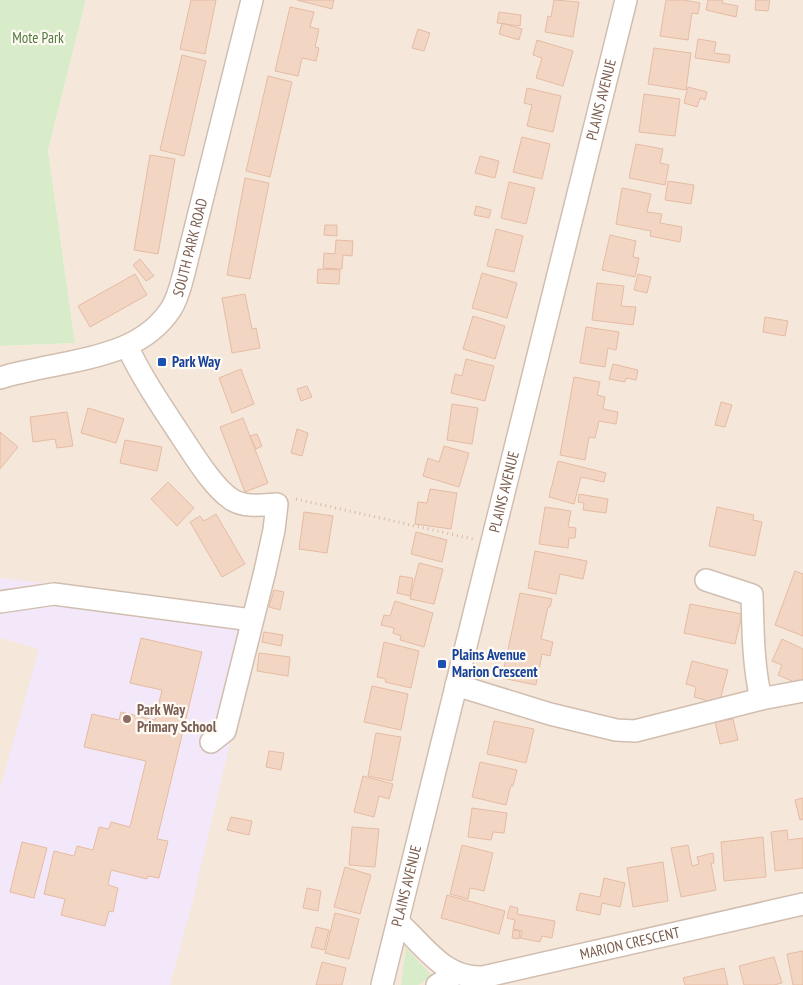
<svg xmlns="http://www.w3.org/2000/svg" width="803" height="985" font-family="'PT Sans Narrow',sans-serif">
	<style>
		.residential { fill: #f5e8da }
		.education { fill: #f3e8fa }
		.green { fill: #d8ecc9 }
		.building { fill: #f3d5c3; stroke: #e6bba3 }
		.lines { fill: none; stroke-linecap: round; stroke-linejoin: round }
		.minor-casing { stroke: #d1beb0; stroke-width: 24 }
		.path { stroke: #d9b8a5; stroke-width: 3; stroke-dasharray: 1 4; stroke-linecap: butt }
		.minor { stroke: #fff; stroke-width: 21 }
		.transit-dot { fill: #1a4fb4; stroke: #fffaf3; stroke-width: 2 }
		.education-dot { fill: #8d6e63; stroke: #fffaf3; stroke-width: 2 }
		.labels { text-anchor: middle; stroke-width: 4.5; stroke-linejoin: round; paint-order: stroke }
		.park-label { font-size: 15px; fill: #537a41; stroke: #fffaf3 }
		.street-label { font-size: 15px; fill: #7a5c4d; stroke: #fffaf3 }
		.transit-label { font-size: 15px; font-weight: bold; fill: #164399; stroke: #fffaf3; text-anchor: start }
		.education-label { font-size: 15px; font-weight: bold; fill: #785e54; stroke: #fffaf3; text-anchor: start }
	</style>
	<rect width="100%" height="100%" fill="#fdf6ec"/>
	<!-- residential -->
	<path class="residential" d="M86,0H803V985H0V346L75,343L48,150Z"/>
	<!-- education -->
	<path class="education" d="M270,573L193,900L170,985H0V789L39,649L0,638V578L250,607Z"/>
	<!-- green -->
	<path class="green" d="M0,0H86L48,150L75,343L0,346Z
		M406,948L432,976L418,985H401Z"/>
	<!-- building -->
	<path class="building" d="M191,0H216L205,54L180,49Z
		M297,0H334L332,9Z
		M554,0L579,2L573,37L545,32L548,16L551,17Z
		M666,0H684L700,3L698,14L692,13L688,40L660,36Z
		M708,0H723L722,3L738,6L736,17L706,10Z
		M756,0H770L768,11L755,10Z
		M290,7L314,12L310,27L319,29L315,47L319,48L316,61L302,58L298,76L275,71Z
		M499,12L521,15L520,26L497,23Z
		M502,23L522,29L519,40L499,34Z
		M418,29L430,33L424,51L412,48Z
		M698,39L716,42L714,53L730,55L729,63L695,58Z
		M537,40L573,51L563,86L536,78L542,58L533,55Z
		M654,48L691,53L686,90L648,84Z
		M182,55L206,61L184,156L160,150Z
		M268,76L292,82L270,177L246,171Z
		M688,87L707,92L705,100L700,98L697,107L684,103Z
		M527,88L561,96L553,132L527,126L532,105L524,103Z
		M644,94L680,99L675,136L639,132Z
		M522,137L550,144L542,179L513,172Z
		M636,144L663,149L660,163L669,165L665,185L629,178Z
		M150,155L175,159L158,254L134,250Z
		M480,156L499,161L495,178L475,173Z
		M245,178L269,183L250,279L227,275Z
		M668,181L694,185L691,204L665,200Z
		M509,182L535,188L526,224L501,218Z
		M622,188L651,194L647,212L662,214L660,223L682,227L680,242L650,236L651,231L616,224Z
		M476,206L491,210L489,218L474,215Z
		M325,225H337V236L324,235Z
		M496,229L523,236L514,272L487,266Z
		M610,235L636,241L633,257L639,258L635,277L602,270Z
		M336,240L353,241L352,256L343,255L342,269L323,268L324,253L335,254Z
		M140,259L154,276L146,281L133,265Z
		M318,269L340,270L339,284L317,283Z
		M482,273L517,283L507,318L472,308Z
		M135,274L147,295L90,327L78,306Z
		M638,274L651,277L647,293L634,290Z
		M597,283L624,286L621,306L636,307L633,325L592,320Z
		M245,294L252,329L256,328L260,348L232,353L222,298Z
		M473,316L505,326L495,359L463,349Z
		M765,317L788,321L785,336L763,332Z
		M586,327L619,332L616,350L608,348L605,367L580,363Z
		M466,359L494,366L485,401L451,393L455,374L462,376Z
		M613,364L638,370L636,380L626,378L625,382L609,379Z
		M241,369L254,404L232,413L219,378Z
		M574,377L600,382L597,395L605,397L603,409L618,412L616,424L599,421L595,438L589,437L585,460L560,455Z
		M307,386L312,397L301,401L297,389Z
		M721,402L732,405L725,427L715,425Z
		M452,404L478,408L472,444L447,440Z
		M88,408L124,419L116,443L81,433Z
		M67,412L73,446L57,448L55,439L33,442L30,417Z
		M243,418L268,483L245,492L220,427Z
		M297,429L308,433L302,456L291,453Z
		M0,432L18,447L0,469Z
		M257,434L262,446L256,449L250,436Z
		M125,440L162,447L157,471L120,463Z
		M444,446L469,453L459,487L423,476L428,458L439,462Z
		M558,461L606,473L604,482L581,477L574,504L549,497Z
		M168,482L194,508L177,526L151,499Z
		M430,489L457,493L451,529L415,524L418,502L427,503Z
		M579,494L608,499L606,513L583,510L584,503L578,502Z
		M545,507L571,511L568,527L576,528L575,538H569L568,548L539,544Z
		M717,507L754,515L753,520L762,522L755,556L709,546Z
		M304,512L333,516L327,553L299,549Z
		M216,514L245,564L222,577L190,522L200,516L204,521Z
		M416,532L447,540L442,562L411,554Z
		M535,551L587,561L583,579L560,574L556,594L528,588Z
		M419,563L443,569L434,604L410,599Z
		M795,571L803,574V636L775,625Z
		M400,576L413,578L410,596L397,593Z
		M274,590L284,592L280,610L269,607Z
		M520,593L552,599L550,607H548L541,639L553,642L550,656L542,654L536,685L502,678Z
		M395,601L433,613L424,647L400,640L401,636L393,633L394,628L381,625L384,615L390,616Z
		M690,604L742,614L735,644L684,633Z
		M264,632L283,635L281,646L262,642Z
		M141,638L202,652L157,839L168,841L159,878L148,876L147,879L111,870L108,885L118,888L113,912L109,911L105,926L61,915L65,899L44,894L54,851L74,856L77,846L93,850L99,827L109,829L111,822L130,827L146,761L84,747L92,714L119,720L121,712L155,720L162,690L130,683Z
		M782,639L803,649V682L801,685L778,675L782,665L772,661Z
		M384,642L419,651L411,688L385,682L386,679L377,677Z
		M259,653L290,657L288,676L257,671Z
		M692,661L728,670L719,704L694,697L696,687L686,684Z
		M372,686L408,694L401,730L364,722Z
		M733,719L738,740L720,744L715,722Z
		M494,721L534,729L526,763L487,754Z
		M376,733L401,737L392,781L368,776Z
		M269,751L284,753L281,770L266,767Z
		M480,762L517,770L513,786L511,785L506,805L472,797Z
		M363,776L393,784L389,799L379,796L374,817L354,812Z
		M803,798V819L800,820L795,800Z
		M472,808L507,813L504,833L493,832L491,840L468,837Z
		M231,817L252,821L249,835L227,830Z
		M352,827L379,829L375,867L349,865Z
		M787,830L788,840L803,838V868L775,871L771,832Z
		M763,837L766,877L724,881L721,842Z
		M22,842L47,848L34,898L10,892Z
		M462,845L493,853L484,891L470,888L468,899L450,894Z
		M688,845L692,866L699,864L697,857L713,853L714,863H711L716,890L681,897L671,848Z
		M663,862L668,901L633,907L627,868Z
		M345,867L371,875L360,914L334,907Z
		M604,878L625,883L620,907L602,903L600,915L576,910L580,893L600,897Z
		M307,888L321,891L318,911L303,908Z
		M447,895L505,911L499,934L441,918Z
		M510,906L518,908L517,914L555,921L552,938L542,936L540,942L520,938L522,931L513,929L515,920L507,918Z
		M335,913L359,919L349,959L325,953Z
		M316,927L329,930L324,950L311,947Z
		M513,930L520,931L519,939L512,938Z
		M803,951V985H793L787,954Z
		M774,957L782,983L774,985H744L739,966Z
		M322,962L346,968L342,985H316Z
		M724,968L728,985H685L683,978Z"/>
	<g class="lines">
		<!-- minor casing -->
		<g class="minor-casing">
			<g id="minor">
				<path d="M127,346C142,378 162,407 181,436C194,455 212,486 231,499C244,508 262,505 277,504L274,530L265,571L225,731L211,742"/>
				<path id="s1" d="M0,378L10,375C30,370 51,366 71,362C109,354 148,344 171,309C178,298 181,285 184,273L252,0"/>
				<path d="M0,602L54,594L252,620"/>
				<path d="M456,685L550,714L616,730L635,731L761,699C753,665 753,630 752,595L706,580"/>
				<path d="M761,699L803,691"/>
				<path id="s2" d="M399,923C425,946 444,979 483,977L803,904"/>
				<path id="s3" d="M382,985L626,0"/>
				<path d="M437,985L456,974"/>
			</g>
		</g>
		<!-- path -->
		<path class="path" d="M296,499L473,539"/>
		<!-- minor -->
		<use href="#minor" class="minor"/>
	</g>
	<!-- markers -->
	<g class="transit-dot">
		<rect x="157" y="357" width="10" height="10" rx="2.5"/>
		<rect x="437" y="659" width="10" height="10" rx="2.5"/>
	</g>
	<circle class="education-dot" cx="127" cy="719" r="5"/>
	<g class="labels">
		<!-- park labels -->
		<g class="park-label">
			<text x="38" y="43">Mote Park</text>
		</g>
		<!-- street labels -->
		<g class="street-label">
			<text dy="5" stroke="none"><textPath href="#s3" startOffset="912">PLAINS AVENUE</textPath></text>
			<text dy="5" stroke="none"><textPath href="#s1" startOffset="254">SOUTH PARK ROAD</textPath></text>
			<text dy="5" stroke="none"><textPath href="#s3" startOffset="508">PLAINS AVENUE</textPath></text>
			<text dy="5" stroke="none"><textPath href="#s3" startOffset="102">PLAINS AVENUE</textPath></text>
			<text dy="5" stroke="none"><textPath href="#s2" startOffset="254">MARION CRESCENT</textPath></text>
		</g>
		<!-- transit labels -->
		<g class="transit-label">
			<text x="172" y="367">Park Way</text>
			<text x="452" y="660">Plains Avenue<tspan x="452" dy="17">Marion Crescent</tspan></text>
		</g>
		<!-- education labels -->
		<g class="education-label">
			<text x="137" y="715">Park Way<tspan x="137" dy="17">Primary School</tspan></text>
		</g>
	</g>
</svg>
